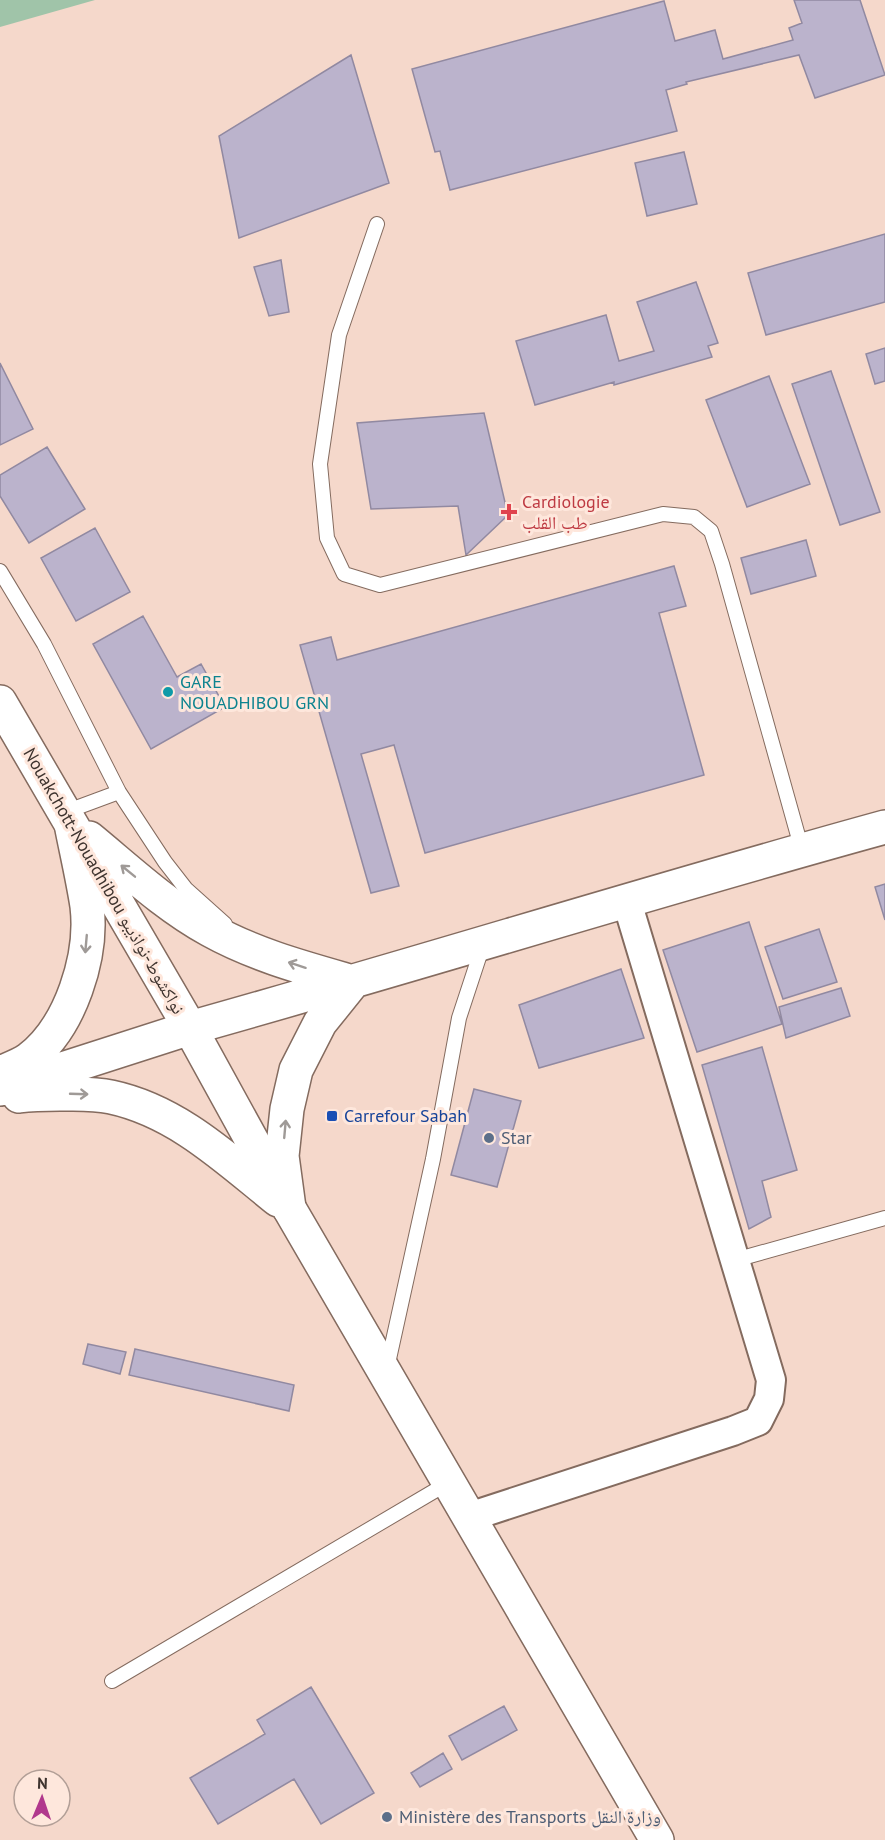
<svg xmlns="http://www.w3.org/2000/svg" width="885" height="1840" font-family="'PT Sans','Noto Naskh Arabic',sans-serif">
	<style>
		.green { fill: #a0c4a9 }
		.building { fill: #bbb3cc; stroke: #9189a1; stroke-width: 1.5 }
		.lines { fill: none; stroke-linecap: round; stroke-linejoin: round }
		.lane-casing { stroke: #846b5f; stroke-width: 16 }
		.street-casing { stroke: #846b5f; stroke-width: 32 }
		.secondary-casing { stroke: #846b5f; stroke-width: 36 }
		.highway-casing { stroke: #846b5f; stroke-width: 36 }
		.lane { stroke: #fff; stroke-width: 14 }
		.street { stroke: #fff; stroke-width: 28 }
		.secondary { stroke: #fff; stroke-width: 33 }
		.highway { stroke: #fff; stroke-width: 33 }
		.oneway { stroke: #9f9a97 }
		.health-dot { fill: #e0444e; stroke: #fee7dc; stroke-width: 2 }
		.culture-dot { fill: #0f9aa8; stroke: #fee7dc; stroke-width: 2 }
		.transit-dot { fill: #1a4fb4; stroke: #fee7dc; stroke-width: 2 }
		.service-dot { fill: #5c6f8a; stroke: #fee7dc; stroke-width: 2 }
		.labels { text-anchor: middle; stroke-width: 6; stroke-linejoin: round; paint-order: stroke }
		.health-label { font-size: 18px; fill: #be3a42; stroke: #fee7dc; text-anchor: start }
		.culture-label { font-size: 18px; fill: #0d838f; stroke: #fee7dc; text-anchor: start }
		.street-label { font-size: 18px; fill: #3f342f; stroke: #fee7dc }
		.transit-label { font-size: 18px; fill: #164399; stroke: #fee7dc; text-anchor: start }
		.service-label { font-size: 18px; fill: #4e5e75; stroke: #fee7dc; text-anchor: start }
	</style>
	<rect width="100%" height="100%" fill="#f5d8cb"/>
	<!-- green -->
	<path class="green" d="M0,0H95L0,27Z"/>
	<!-- building -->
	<path class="building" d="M794,0H860L885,75L815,98L799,55L686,82L687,84L666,90L677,131L450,190L440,151L435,152L412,69L664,1L675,41L715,30L723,59L793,40L789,28L802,23Z
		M351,55L389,183L239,238L219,136Z
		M684,152L697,204L647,216L635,163Z
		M885,234V302L766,335L748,273Z
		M281,260L289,312L269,316L254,267Z
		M696,282L718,343L708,346L712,357L614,385V382L535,405L516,341L606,315L619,361L654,351L637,302Z
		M885,348V381L875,384L866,354Z
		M0,363L33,429L0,445Z
		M831,371L880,512L840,525L792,384Z
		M769,376L810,484L747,507L706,400Z
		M484,413L508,515L466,555L458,506L371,509L357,423Z
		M47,447L85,509L29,543L0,496V475Z
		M95,528L130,592L76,621L41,558Z
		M806,540L816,576L751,594L741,558Z
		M674,566L686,606L659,613L704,775L425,853L394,745L361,754L399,886L371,893L300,645L331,637L337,660Z
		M143,616L177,677L201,664L225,707L151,749L93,644Z
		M885,884V920L875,887Z
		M749,922L782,1024L697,1052L663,950Z
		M819,929L837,982L783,999L765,947Z
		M621,969L644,1038L539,1068L519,1005Z
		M841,988L850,1016L786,1038L779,1007Z
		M762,1047L797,1170L762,1181L771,1217L749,1229L702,1065Z
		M474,1089L521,1101L497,1187L451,1175Z
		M88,1344L126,1352L120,1374L83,1364Z
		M135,1349L294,1385L289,1411L129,1375Z
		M311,1687L374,1793L321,1824L294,1779L218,1824L190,1778L265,1734L257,1720Z
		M504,1706L517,1730L462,1760L449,1736Z
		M443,1753L452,1769L420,1787L411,1773Z"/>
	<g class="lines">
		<!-- lane casing -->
		<g class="lane-casing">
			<path id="lane" d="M377,224L339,335L320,464L327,538L344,574L380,585L663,514L694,517L711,531L722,564L802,850
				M0,571L44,644L119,792L165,862L186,889L225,924
				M65,812L119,792
				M735,1260L885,1218
				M387,1368L433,1159L459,1018L483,945
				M112,1681L448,1483"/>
		</g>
		<!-- street casing -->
		<g class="street-casing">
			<path id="street" d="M469,1517L733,1431L758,1421L769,1399L771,1380L627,902"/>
		</g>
		<!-- secondary casing -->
		<g class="secondary-casing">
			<path id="secondary" d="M0,1073C9,1069 21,1065 29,1059C71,1027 93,956 87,906C83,880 77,854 72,829
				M0,1089L190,1028L289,1208L657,1840
				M19,1096C33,1094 46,1094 60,1094C77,1094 94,1093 111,1097C177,1111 227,1159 278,1200"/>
		</g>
		<!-- highway casing -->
		<g class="highway-casing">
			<path id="highway" d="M0,702L190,1028C422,963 652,891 885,827
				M89,838C128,870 166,906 210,930C255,955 304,968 353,982
				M289,1208L282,1156L287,1109L296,1070L320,1023L353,982"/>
		</g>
		<!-- lane -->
		<use href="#lane" class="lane"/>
		<!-- street -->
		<use href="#street" class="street"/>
		<!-- secondary -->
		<use href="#secondary" class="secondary"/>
		<!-- highway -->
		<use href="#highway" class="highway"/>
	</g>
	<!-- one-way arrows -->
	<defs><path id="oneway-shaft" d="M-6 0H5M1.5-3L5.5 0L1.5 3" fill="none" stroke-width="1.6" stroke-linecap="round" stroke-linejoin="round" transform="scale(1.5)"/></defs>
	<g class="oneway">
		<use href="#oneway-shaft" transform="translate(128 871) rotate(-141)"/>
		<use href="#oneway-shaft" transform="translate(86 944) rotate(95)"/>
		<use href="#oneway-shaft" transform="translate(297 965) rotate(-162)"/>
		<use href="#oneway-shaft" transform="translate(79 1094) rotate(2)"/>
		<use href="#oneway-shaft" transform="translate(285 1129) rotate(-85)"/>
	</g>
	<!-- markers -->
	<path class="health-dot" d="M506 503h6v6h6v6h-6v6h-6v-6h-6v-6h6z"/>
	<circle class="culture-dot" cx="168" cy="692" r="6"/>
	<rect class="transit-dot" x="326" y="1110" width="12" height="12" rx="3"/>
	<g class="service-dot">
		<circle cx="489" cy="1138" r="6"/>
		<circle cx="387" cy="1817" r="6"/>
	</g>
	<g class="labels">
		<!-- health labels -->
		<g class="health-label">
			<text x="522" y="508">Cardiologie<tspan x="522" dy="21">طب القلب</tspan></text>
		</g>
		<!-- culture labels -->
		<g class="culture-label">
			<text x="180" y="688">GARE<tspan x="180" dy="21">NOUADHIBOU GRN</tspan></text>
		</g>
		<!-- street labels -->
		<g class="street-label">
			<text transform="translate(104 881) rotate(60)" y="6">Nouakchott-Nouadhibou نواكشوط-نواذيبو</text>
		</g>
		<!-- transit labels -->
		<g class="transit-label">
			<text x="344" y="1122">Carrefour Sabah</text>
		</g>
		<!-- service labels -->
		<g class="service-label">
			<text x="501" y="1144">Star</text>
			<text x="399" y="1823">Ministère des Transports وزارة النقل</text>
		</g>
	</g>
	<!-- north arrow -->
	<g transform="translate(42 1798) rotate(2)"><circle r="28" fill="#fee7dc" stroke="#b29f97" stroke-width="1.5"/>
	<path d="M0-4.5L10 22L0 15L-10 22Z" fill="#b1388d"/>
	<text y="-9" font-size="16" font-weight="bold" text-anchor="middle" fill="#3f342f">N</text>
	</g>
</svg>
